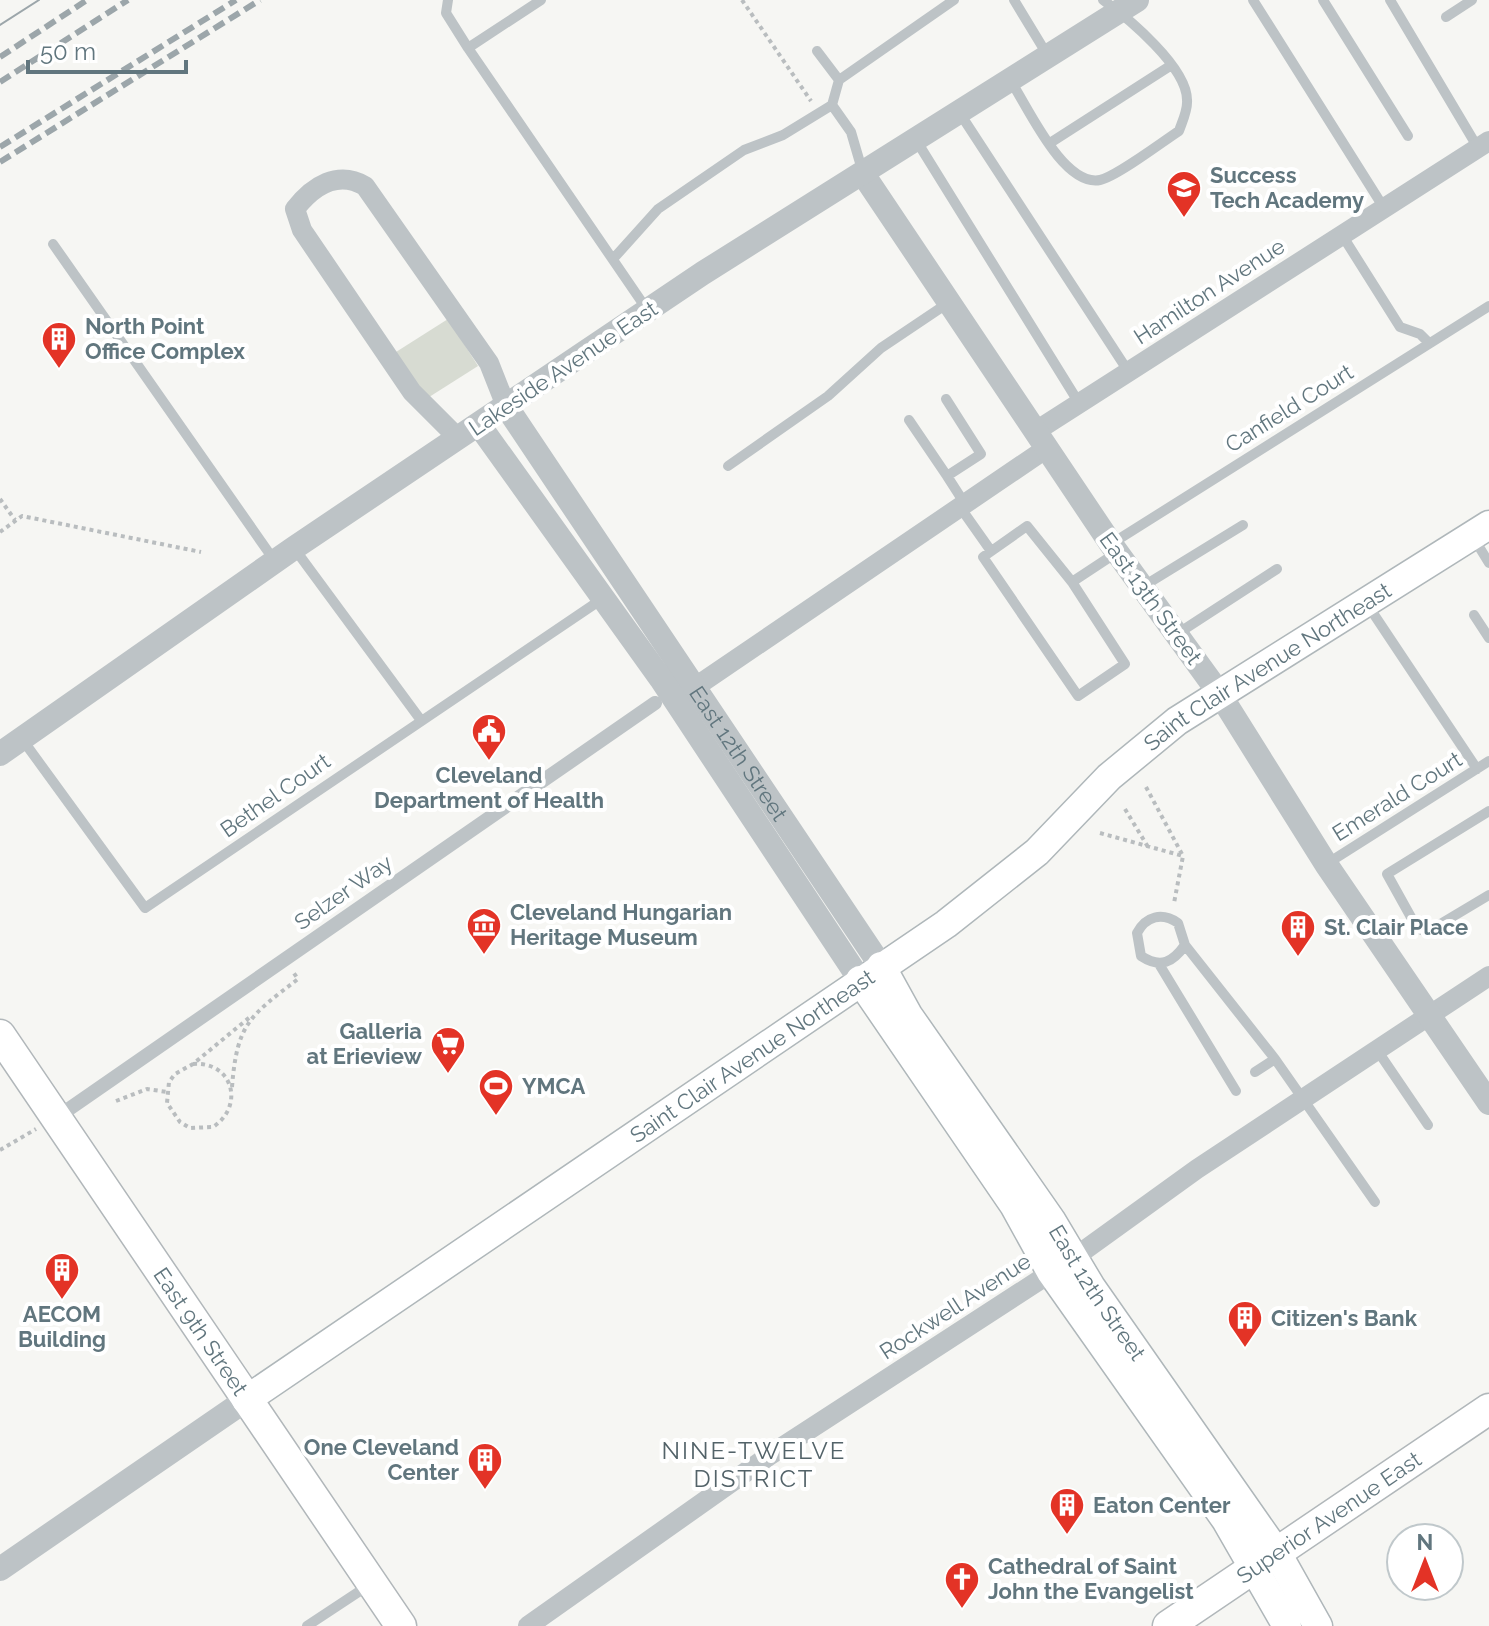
<svg xmlns="http://www.w3.org/2000/svg" width="1489" height="1626" font-family="Raleway,sans-serif">
	<style>
		.green { fill: #d7dbd2 }
		.lines { fill: none; stroke-linecap: round; stroke-linejoin: round }
		.secondary-casing { stroke: #afb7ba; stroke-width: 31 }
		.primary-casing { stroke: #b1b7ba; stroke-width: 33 }
		.path { stroke: #b9bdbf; stroke-width: 4; stroke-dasharray: 4 4; stroke-linecap: butt }
		.service { stroke: #bdc3c6; stroke-width: 10 }
		.pedestrian { stroke: #bdc3c6; stroke-width: 14 }
		.minor { stroke: #bdc3c6; stroke-width: 20 }
		.tertiary { stroke: #bdc3c6; stroke-width: 24 }
		.secondary { stroke: #fff; stroke-width: 28 }
		.primary { stroke: #fff; stroke-width: 30 }
		.tram { stroke: #9ca6aa; stroke-width: 2 }
		.rail { stroke: #9ca6aa; stroke-width: 6; stroke-dasharray: 12 6; stroke-linecap: butt }
		.labels { text-anchor: middle; stroke-width: 8; stroke-linejoin: round; paint-order: stroke }
		.poi-label { font-size: 22px; font-weight: bold; fill: #61767e; stroke: #fff; text-anchor: start }
		.street-label { font-size: 22px; fill: #61767e; stroke: #fff }
		.neighbourhood-label { font-size: 24px; letter-spacing: 2px; fill: #536369; stroke: #fff }
	</style>
	<rect width="100%" height="100%" fill="#f6f6f3"/>
	<!-- green -->
	<path class="green" d="M448,319L478,366L426,399L396,352Z"/>
	<g class="lines">
		<!-- secondary casing -->
		<g class="secondary-casing">
			<g id="secondary">
				<path id="s2" d="M881,966L908,1015L1051,1220L1091,1287L1277,1553L1318,1626"/>
				<path d="M860,980L1014,1205L1051,1272L1226,1520L1287,1626"/>
				<path id="s3" d="M246,1400L946,924L1037,852L1109,777L1177,721L1489,525"/>
			</g>
		</g>
		<!-- primary casing -->
		<g class="primary-casing">
			<g id="primary">
				<path id="s4" d="M0,1035L401,1626"/>
				<path id="s5" d="M1168,1626L1489,1409"/>
			</g>
		</g>
		<!-- path -->
		<path class="path" d="M742,0L811,101
			M0,499L15,520
			M0,532L22,516L201,552
			M1146,787L1183,856
			M1125,809L1148,847
			M1100,833L1183,856L1174,903
			M193,1064C233,1061 245,1106 213,1127L190,1128L180,1122L167,1103L169,1082L175,1074L193,1064L250,1017
			M232,1087C237,1023 250,1016 298,979L293,972
			M116,1101L147,1089L167,1092
			M0,1150L36,1129"/>
		<!-- service -->
		<path class="service" d="M448,0L446,13L468,48L648,311
			M1014,0L1048,56
			M1253,0L1384,208
			M1323,0L1408,136
			M1390,0L1478,148
			M1446,17L1472,0
			M468,48L541,0
			M817,51L839,80L832,105L851,132L863,173
			M839,80L954,0
			M1010,80C1028,107 1063,187 1100,180C1116,177 1162,142 1179,131C1182,122 1188,110 1187,100C1187,67 1128,18 1103,0
			M959,112L1128,371
			M916,140L1079,403
			M1050,143L1170,66
			M1342,235L1400,327L1420,334L1429,343
			M53,244L274,560
			M613,259L658,209L744,150L783,135L832,105
			M946,399L981,454L947,476L965,504
			M909,420L947,476
			M728,466L828,396L881,348L948,303
			M960,507L991,551
			M1473,537L1489,563
			M1111,544L1489,306
			M294,548L420,719
			M1072,582L1027,526L983,557L1078,696L1125,664L1072,582L1116,553
			M1142,587L1243,525
			M1367,604L1477,769
			M1474,615L1489,638
			M1177,634L1277,569
			M22,739L145,908L602,599
			M1489,811L1387,874L1417,928L1427,932L1489,895
			M1328,863L1489,761
			M1185,945C1173,962 1161,969 1141,956L1137,933C1146,916 1162,912 1178,923L1185,945L1275,1059
			M1159,964L1236,1091
			M1377,1050L1428,1125
			M1255,1072L1275,1059L1375,1202
			M307,1626L369,1585"/>
		<!-- pedestrian -->
		<path class="pedestrian" d="M56,1118L655,703"/>
		<!-- minor -->
		<path class="minor" d="M1036,431L1489,141
			M458,438L412,392L302,230L295,209C313,186 338,170 365,186L489,363L506,406
			M682,696L1047,448
			M528,1626L770,1455L1075,1257L1197,1169L1489,976"/>
		<!-- tertiary -->
		<g class="tertiary">
			<path d="M863,174L1111,544L1219,693L1326,864L1489,1103"/>
			<path id="s1" d="M506,406L881,966"/>
			<path d="M479,425L661,679L860,980"/>
			<path d="M0,754L294,548L703,273L1137,0"/>
			<path d="M0,1569L246,1400"/>
		</g>
		<!-- secondary -->
		<use href="#secondary" class="secondary"/>
		<!-- primary -->
		<use href="#primary" class="primary"/>
		<!-- tram -->
		<path class="tram" d="M0,25L39,0"/>
		<!-- rail -->
		<path class="rail" d="M0,57L87,0
			M0,82L128,0
			M0,147L236,0
			M0,162L260,0"/>
	</g>
	<!-- icons -->
	<defs>
		<g id="school-pin" transform="scale(1.8)"><path d="M0 17L-7.5 6A9.5 9.5 0 1 1 7.5 6Z" fill="#e33326" stroke="#fff"/><path d="M0-5L7-2L0 1L-7-2ZM-4 1L0 2.5L4 1V4Q0 6-4 4Z" fill="#fff"/></g>
		<g id="building-pin" transform="scale(1.8)"><path d="M0 17L-7.5 6A9.5 9.5 0 1 1 7.5 6Z" fill="#e33326" stroke="#fff"/><path d="M-4-6H4V6H1V3H-1V6H-4ZM-2.5-4.3h1.7v1.8h-1.7ZM.8-4.3h1.7v1.8H.8ZM-2.5-1h1.7V.8h-1.7ZM.8-1h1.7V.8H.8Z" fill="#fff"/></g>
		<g id="civic-pin" transform="scale(1.8)"><path d="M0 17L-7.5 6A9.5 9.5 0 1 1 7.5 6Z" fill="#e33326" stroke="#fff"/><path d="M-.6-6.5H3V-4.5H.6V-3L4-1V1h2V6H-6V1h2V-1L-.6-3ZM-1.2 2.5V6h2.4V2.5Z" fill="#fff"/></g>
		<g id="museum-pin" transform="scale(1.8)"><path d="M0 17L-7.5 6A9.5 9.5 0 1 1 7.5 6Z" fill="#e33326" stroke="#fff"/><path d="M0-6L6-3V-2H-6V-3ZM-5-1h2V3h-2ZM-1-1h2V3h-2ZM3-1h2V3H3ZM-6 4H6V6H-6Z" fill="#fff"/></g>
		<g id="supermarket-pin" transform="scale(1.8)"><path d="M0 17L-7.5 6A9.5 9.5 0 1 1 7.5 6Z" fill="#e33326" stroke="#fff"/><path d="M-6-5.5h2.5l.6 2H6L4.5 2H-2.5L-4.4-4H-6ZM-1.5 3.2a1.3 1.3 0 1 0 .1 0ZM3 3.2a1.3 1.3 0 1 0 .1 0Z" fill="#fff"/></g>
		<g id="stadium-pin" transform="scale(1.8)"><path d="M0 17L-7.5 6A9.5 9.5 0 1 1 7.5 6Z" fill="#e33326" stroke="#fff"/><path d="M0-5a6.5 5 0 1 0 0 10a6.5 5 0 1 0 0-10ZM-3.5-1.8h7v3.6h-7Z" fill="#fff"/></g>
		<g id="church-pin" transform="scale(1.8)"><path d="M0 17L-7.5 6A9.5 9.5 0 1 1 7.5 6Z" fill="#e33326" stroke="#fff"/><path d="M-1.2-6h2.4v3.5h3.3v2.4h-3.3V6h-2.4V-.1h-3.3v-2.4h3.3Z" fill="#fff"/></g>
	</defs>
	<g fill-rule="evenodd">
		<use href="#school-pin" x="1184" y="188"/>
		<use href="#building-pin" x="59" y="339"/>
		<use href="#civic-pin" x="489" y="731"/>
		<use href="#museum-pin" x="484" y="925"/>
		<use href="#building-pin" x="1298" y="927"/>
		<use href="#supermarket-pin" x="448" y="1044"/>
		<use href="#stadium-pin" x="496" y="1086"/>
		<use href="#building-pin" x="62" y="1270"/>
		<use href="#building-pin" x="1245" y="1318"/>
		<use href="#building-pin" x="485" y="1460"/>
		<use href="#building-pin" x="1067" y="1505"/>
		<use href="#church-pin" x="962" y="1579"/>
	</g>
	<g class="labels">
		<!-- poi labels -->
		<g class="poi-label">
			<text x="1210" y="183">Success<tspan x="1210" dy="25">Tech Academy</tspan></text>
			<text x="85" y="334">North Point<tspan x="85" dy="25">Office Complex</tspan></text>
			<text x="489" y="783" text-anchor="middle">Cleveland<tspan x="489" dy="25">Department of Health</tspan></text>
			<text x="510" y="920">Cleveland Hungarian<tspan x="510" dy="25">Heritage Museum</tspan></text>
			<text x="1324" y="935">St. Clair Place</text>
			<text x="422" y="1039" text-anchor="end">Galleria<tspan x="422" dy="25">at Erieview</tspan></text>
			<text x="522" y="1094">YMCA</text>
			<text x="62" y="1322" text-anchor="middle">AECOM<tspan x="62" dy="25">Building</tspan></text>
			<text x="1271" y="1326">Citizen's Bank</text>
			<text x="459" y="1455" text-anchor="end">One Cleveland<tspan x="459" dy="25">Center</tspan></text>
			<text x="1093" y="1513">Eaton Center</text>
			<text x="988" y="1574">Cathedral of Saint<tspan x="988" dy="25">John the Evangelist</tspan></text>
		</g>
		<!-- street labels -->
		<g class="street-label">
			<text transform="translate(1209 291) rotate(-33)" y="8">Hamilton Avenue</text>
			<text transform="translate(563 368) rotate(-34)" y="8">Lakeside Avenue East</text>
			<text transform="translate(1289 408) rotate(-32)" y="8">Canfield Court</text>
			<text transform="translate(1151 598) rotate(54)" y="8">East 13th Street</text>
			<text dy="8" stroke="none"><textPath href="#s3" startOffset="1260">Saint Clair Avenue Northeast</textPath></text>
			<text dy="8" stroke="none"><textPath href="#s1" startOffset="418">East 12th Street</textPath></text>
			<text transform="translate(275 795) rotate(-35)" y="8">Bethel Court</text>
			<text transform="translate(1397 796) rotate(-32)" y="8">Emerald Court</text>
			<text transform="translate(343 892) rotate(-35)" y="8">Selzer Way</text>
			<text dy="8" stroke="none"><textPath href="#s3" startOffset="612">Saint Clair Avenue Northeast</textPath></text>
			<text dy="8" stroke="none"><textPath href="#s2" startOffset="392">East 12th Street</textPath></text>
			<text transform="translate(955 1306) rotate(-33)" y="8">Rockwell Avenue</text>
			<text dy="8" stroke="none"><textPath href="#s4" startOffset="358">East 9th Street</textPath></text>
			<text dy="8" stroke="none"><textPath href="#s5" startOffset="194">Superior Avenue East</textPath></text>
		</g>
		<!-- neighbourhood labels -->
		<g class="neighbourhood-label">
			<text x="754" y="1459">NINE-TWELVE<tspan x="754" dy="28">DISTRICT</tspan></text>
		</g>
	</g>
	<!-- north arrow -->
	<g transform="translate(1425 1562)"><circle r="38" fill="#ffffff" stroke="#c0c8cb" stroke-width="2"/>
	<path d="M0-6L14 30L0 20L-14 30Z" fill="#e33326"/>
	<text y="-12" font-size="22" font-weight="bold" text-anchor="middle" fill="#61767e">N</text>
	</g>
	<!-- scale -->
	<path d="M28 60v12h158v-12" fill="none" stroke="#61767e" stroke-width="4"/>
	<text x="40" y="60" font-size="24" fill="#61767e" stroke="#ffffff" stroke-width="6" paint-order="stroke">50 m</text>
</svg>
